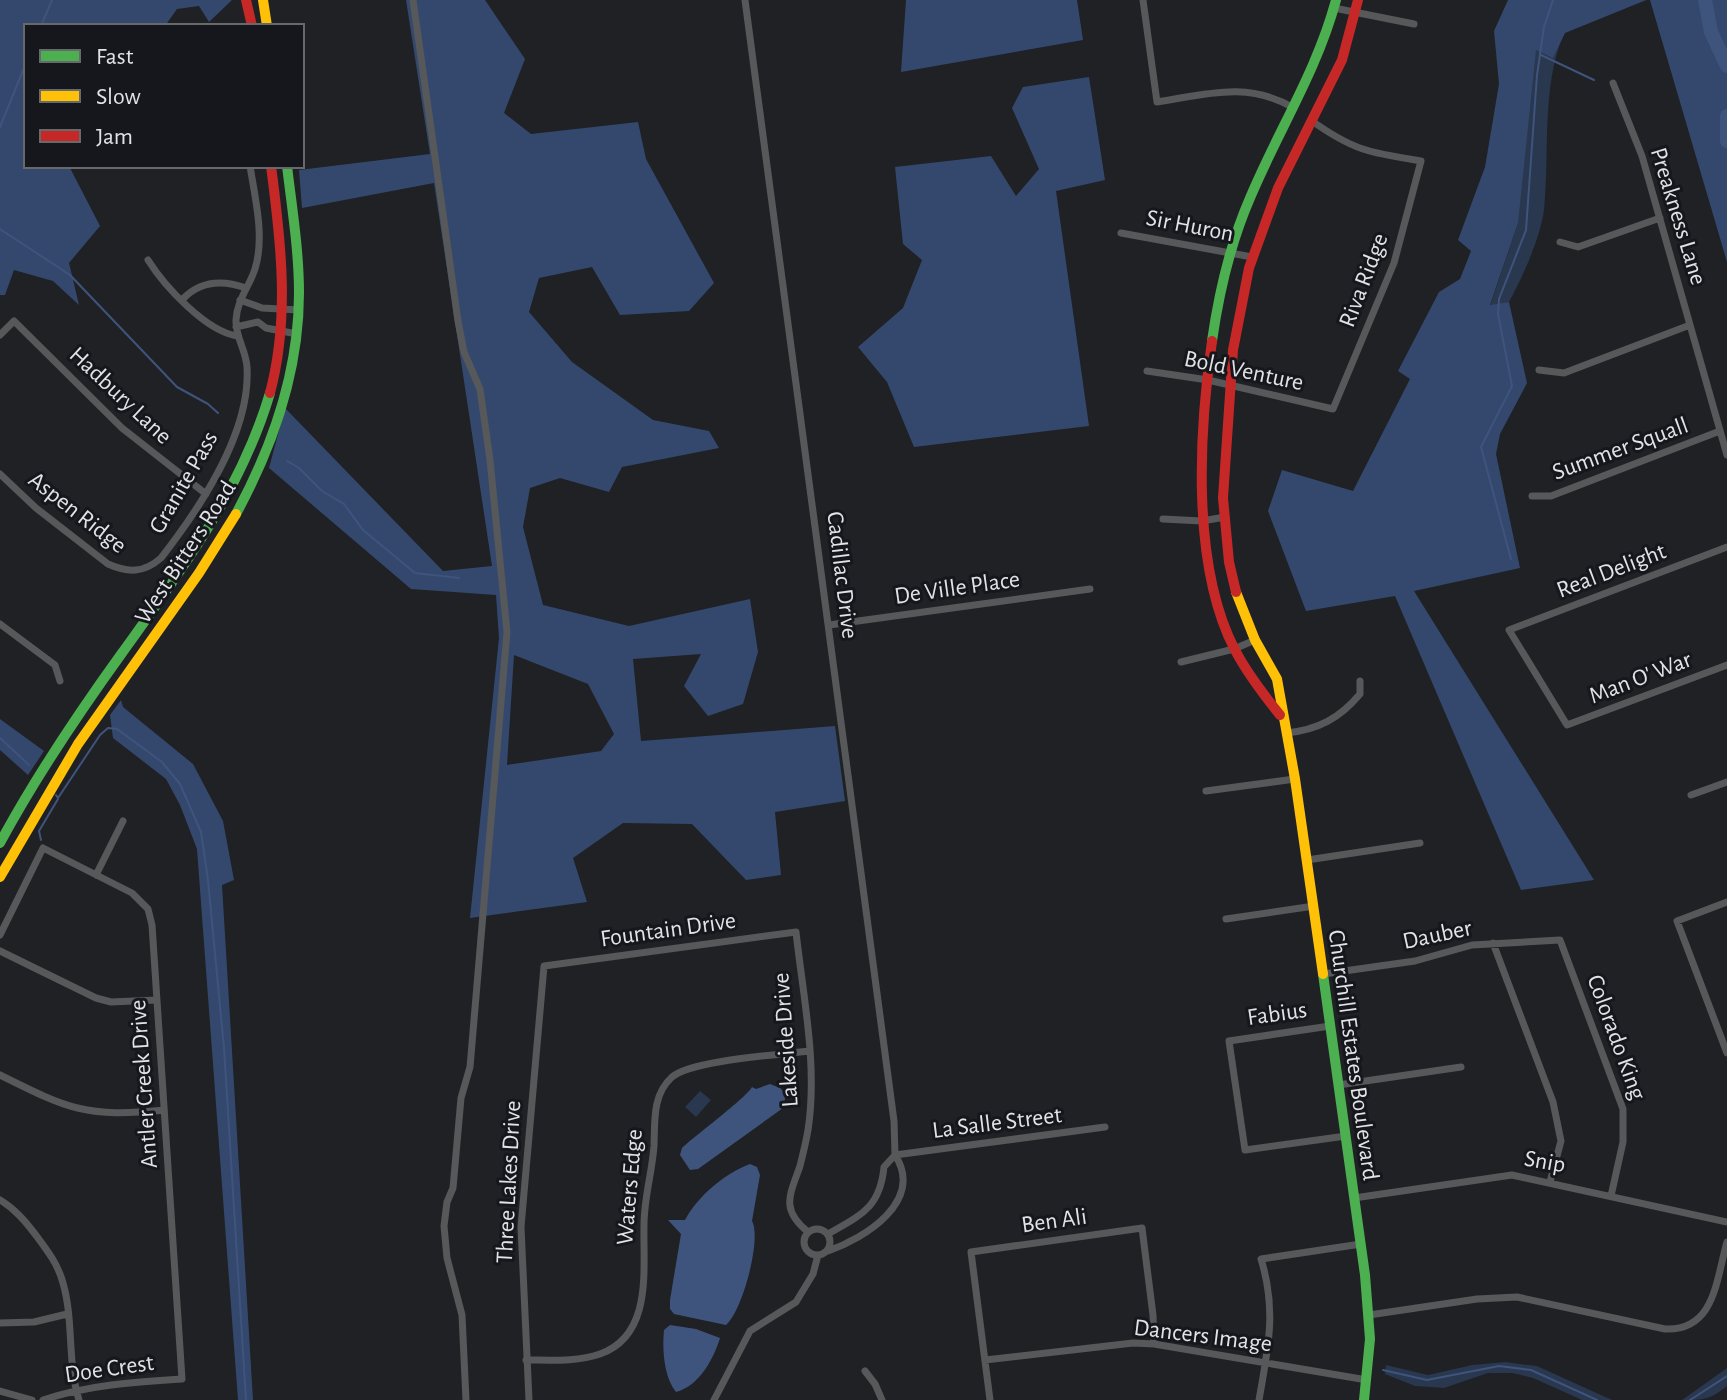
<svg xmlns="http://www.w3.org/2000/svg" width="1727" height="1400" font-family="'Alegreya Sans',sans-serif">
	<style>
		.green { fill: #29374f }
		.forest { fill: #34486e; fill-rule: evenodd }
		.water { fill: #3f547d }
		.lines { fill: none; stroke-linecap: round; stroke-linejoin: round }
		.stream { stroke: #3f547d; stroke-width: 2 }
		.river { stroke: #3f547d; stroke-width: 14 }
		.street { stroke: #56585a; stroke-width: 7 }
		.fast { stroke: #4caf50; stroke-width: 10 }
		.slow { stroke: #ffc107; stroke-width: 10 }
		.jam { stroke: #c62828; stroke-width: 10 }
		.labels { text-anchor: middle; stroke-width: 6; stroke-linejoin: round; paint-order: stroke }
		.street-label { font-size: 24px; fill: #e1e3e6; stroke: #15171c }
	</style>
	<rect width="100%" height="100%" fill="#1f2124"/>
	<!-- green -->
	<path class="green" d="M1508,0H1646L1564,33C1541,87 1550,152 1544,210C1540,239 1523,276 1509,302L1490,306L1518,223Z
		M700,1091L711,1100L696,1117L685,1107Z
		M1505,1362L1537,1366L1612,1400H1582L1533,1378L1512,1373H1488L1444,1388L1415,1386L1385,1374L1386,1365L1428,1375L1472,1365Z
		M1727,1368V1386C1710,1400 1704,1400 1682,1400Z"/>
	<!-- forest -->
	<path class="forest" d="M0,0H232L209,22L199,6L177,9L165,26H26V166H69L100,226L69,263L79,305L53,281L14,270L5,295H0Z
		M406,0H485L525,59L504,113L531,134L638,122L646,159L714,283L689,311L620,315L592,267L539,278L529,312L572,362L653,420L709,431L719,448L622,467L609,492L560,478L530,488L523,527L543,605L629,626L750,599L758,652L743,704L708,716L684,686L701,654L633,659L641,741L835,726L845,801L775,812L781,875L746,880L692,824L623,823L573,858L587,902L470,918L499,638L496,595L411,589L269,468L285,408L443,571L492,566L434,183L302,208L299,170L430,154ZM514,655L588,684L614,734L601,751L507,765Z
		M906,0H1077L1083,40L901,72Z
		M1508,0H1646L1565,33L1553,58L1536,50L1518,223L1490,305L1509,302L1527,383L1500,434L1496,454L1520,568L1414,591L1594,880L1521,890L1395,596L1306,611L1268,511L1282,470L1353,491L1410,379L1398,371L1439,292L1460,279L1471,251L1458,240L1485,167L1499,84L1494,31Z
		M1650,0H1727V262Z
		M1089,77L1105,180L1056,191L1089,426L914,447L887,382L858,347L903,308L922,260L903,244L895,167L991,156L1016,196L1039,169L1012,108L1023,87Z
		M121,700L123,707L193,764L223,821L234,880L222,885L253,1400H238L197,849L180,805L166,779L113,738L110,715Z
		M0,719L44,751L28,775L0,750Z"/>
	<!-- water -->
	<path class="water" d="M770,1084L780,1088L786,1094L783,1108L698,1169L690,1170L680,1155L682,1148C695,1136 747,1097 752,1087L756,1089Z
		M750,1164L757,1167L760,1175L752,1221C762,1239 742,1312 726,1325L674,1314L670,1309V1300L681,1234L668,1220H685C698,1196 724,1174 750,1164Z
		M670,1325L696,1329L720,1338C713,1360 699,1386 676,1392C664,1377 662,1350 664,1330Z"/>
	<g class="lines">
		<!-- stream -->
		<path class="stream" d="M41,26L52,0
			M1541,55L1594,80
			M0,127L26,63
			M0,229L70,275L177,387L208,404L218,413
			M287,461L299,468L322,491L344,504L363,530L415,573L459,578
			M1511,559L1481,447L1512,386L1498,314L1499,299L1526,230L1537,75L1544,27L1553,0
			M0,738L29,765
			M56,795L58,798L100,735L108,728L117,729L162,762L180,784L201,832L208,880L224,1048L246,1400
			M41,840L39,831L58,799
			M1383,1370L1427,1380L1499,1366L1531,1370L1597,1400
			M1690,1400L1727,1376"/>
		<!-- river -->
		<path class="river" d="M1705,0L1711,32L1727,66
			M1727,116V141"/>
		<!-- street -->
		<path class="street" d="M413,0L458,321L464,352L480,389L490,460L507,632L470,1067L461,1098L453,1188L447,1202L444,1226L447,1258L462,1315L466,1400
			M745,0L894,1121L895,1155
			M1143,0L1157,102C1208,94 1247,81 1294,108
			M1334,8L1414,24
			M1613,83L1642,156L1727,455
			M1121,233L1252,257
			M1560,242L1578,247L1660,218
			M148,260C165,287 206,331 237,336
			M183,299C200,281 223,280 246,288
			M240,300L262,308L299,310
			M236,327L258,322L266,328L297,334
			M0,335L14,321L122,428L206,494
			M1539,370L1564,373L1690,325
			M1147,371L1208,380L1333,409L1394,263L1421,161C1371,153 1354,151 1312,121
			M0,474L36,508L108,564C128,573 144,573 161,558C200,508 251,433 247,367C246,350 235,336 236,320C237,300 249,287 255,269C265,237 255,198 250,166
			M1532,496H1551L1720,431
			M1163,519L1202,521L1225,517
			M1727,547L1509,630L1567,725L1727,665
			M0,624L55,665L60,681
			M829,625L1090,589
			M1181,662L1234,649L1255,640
			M1286,733C1318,730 1340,718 1360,694V681
			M1206,791L1295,779
			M1691,795L1727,782
			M1307,860L1420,843
			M96,875L123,821
			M1727,902L1677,921L1727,1053
			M1226,919L1314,906
			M0,935L43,848L132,893L148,909L152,925L182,1379C134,1382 88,1385 43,1400
			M1493,943L1553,1102L1561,1141L1550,1182
			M0,951L96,998L111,1002L157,1000
			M1323,974L1415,961L1472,945L1560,940L1623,1109V1142L1611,1196
			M1330,1026L1229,1041L1245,1150L1346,1136
			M0,1075C68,1109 87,1118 164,1110
			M1338,1085L1461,1067
			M895,1155L1105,1127
			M1354,1198L1512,1175L1727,1222
			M0,1200C15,1209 25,1221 35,1234C47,1250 58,1264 63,1283C74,1321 67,1362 79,1400
			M804 1242a13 13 0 1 1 26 0a13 13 0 1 1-26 0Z
			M828,1234C861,1215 880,1208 884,1167L895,1155
			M828,1251C865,1238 925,1201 895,1155
			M1369,1315L1477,1299L1517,1297L1665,1329C1715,1331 1716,1280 1727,1242
			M0,1323L34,1322L67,1314
			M526,1360C550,1360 577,1362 600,1354C653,1335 643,1270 644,1225C644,1198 652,1173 654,1146C655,1122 652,1095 672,1077C692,1060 779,1055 809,1051
			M985,1360L1133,1343L1154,1344L1367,1380
			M865,1371L875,1384L882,1400
			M0,1391L32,1400
			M529,1400L521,1227L544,966L796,932C803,996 818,1065 808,1130C806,1142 803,1154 800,1166C790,1195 780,1209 808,1232
			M714,1400L750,1331L796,1302L813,1274L818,1255
			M990,1400L971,1252L1142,1228L1153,1315L1154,1344
			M1259,1400C1268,1348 1277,1311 1261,1259L1361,1244"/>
		<!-- fast -->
		<path class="fast" d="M1212,341C1219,292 1230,244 1250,198C1278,131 1317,71 1336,0
			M236,514C273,446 299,371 299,293C299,251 292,208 287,166
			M0,843C36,776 78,714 122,653C181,571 241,491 270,393
			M1323,974L1365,1275L1370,1339L1364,1400"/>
		<!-- slow -->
		<path class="slow" d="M263,0L267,26
			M1236,592L1255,640L1277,679L1295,779L1323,974
			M0,877L78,744L199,573L236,514"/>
		<!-- jam -->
		<path class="jam" d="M246,0L252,26
			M1212,341C1199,432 1191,566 1235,650C1247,673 1263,694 1280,715
			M270,393C290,318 281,242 271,166
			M1236,592L1229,562L1223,498L1233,350L1249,268L1278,188L1342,60L1358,0"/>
	</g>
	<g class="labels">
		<!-- street labels -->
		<g class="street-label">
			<text transform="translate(1679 216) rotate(73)" y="8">Preakness Lane</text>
			<text transform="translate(1190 225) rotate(11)" y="8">Sir Huron</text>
			<text transform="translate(1363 280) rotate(-69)" y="8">Riva Ridge</text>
			<text transform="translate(1244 370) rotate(12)" y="8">Bold Venture</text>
			<text transform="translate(121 395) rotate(43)" y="8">Hadbury Lane</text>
			<text transform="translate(1620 448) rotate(-20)" y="8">Summer Squall</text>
			<text transform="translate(183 482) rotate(-60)" y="8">Granite Pass</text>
			<text transform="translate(78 512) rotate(38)" y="8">Aspen Ridge</text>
			<text transform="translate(185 552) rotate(-57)" y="8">West Bitters Road</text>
			<text transform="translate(1611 570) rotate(-21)" y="8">Real Delight</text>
			<text transform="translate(843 575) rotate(83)" y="8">Cadillac Drive</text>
			<text transform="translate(957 587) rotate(-8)" y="8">De Ville Place</text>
			<text transform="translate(1640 677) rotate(-21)" y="8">Man O' War</text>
			<text transform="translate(668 929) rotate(-8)" y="8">Fountain Drive</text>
			<text transform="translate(1437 934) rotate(-12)" y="8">Dauber</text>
			<text transform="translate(1277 1013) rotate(-8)" y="8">Fabius</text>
			<text transform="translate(1617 1037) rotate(70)" y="8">Colorado King</text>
			<text transform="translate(785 1040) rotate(-94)" y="8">Lakeside Drive</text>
			<text transform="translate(1354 1055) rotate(82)" y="8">Churchill Estates Boulevard</text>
			<text transform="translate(143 1084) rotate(-94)" y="8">Antler Creek Drive</text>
			<text transform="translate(997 1122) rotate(-7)" y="8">La Salle Street</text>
			<text transform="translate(1545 1161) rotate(10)" y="8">Snip</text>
			<text transform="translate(508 1182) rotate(-87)" y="8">Three Lakes Drive</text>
			<text transform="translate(629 1187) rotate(-85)" y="8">Waters Edge</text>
			<text transform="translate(1054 1220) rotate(-8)" y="8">Ben Ali</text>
			<text transform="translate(1203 1335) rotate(7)" y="8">Dancers Image</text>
			<text transform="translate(109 1368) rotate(-8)" y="8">Doe Crest</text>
		</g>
	</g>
	<!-- legend -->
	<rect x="24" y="24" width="280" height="144" fill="#15171c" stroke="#67696d" stroke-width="2"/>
	<rect x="40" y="50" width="40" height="12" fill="#4caf50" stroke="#67696d" stroke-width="2"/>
	<text x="96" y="64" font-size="24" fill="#e1e3e6">Fast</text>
	<rect x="40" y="90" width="40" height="12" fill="#ffc107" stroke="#67696d" stroke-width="2"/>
	<text x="96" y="104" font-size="24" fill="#e1e3e6">Slow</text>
	<rect x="40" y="130" width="40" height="12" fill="#c62828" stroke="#67696d" stroke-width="2"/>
	<text x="96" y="144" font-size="24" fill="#e1e3e6">Jam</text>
</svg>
